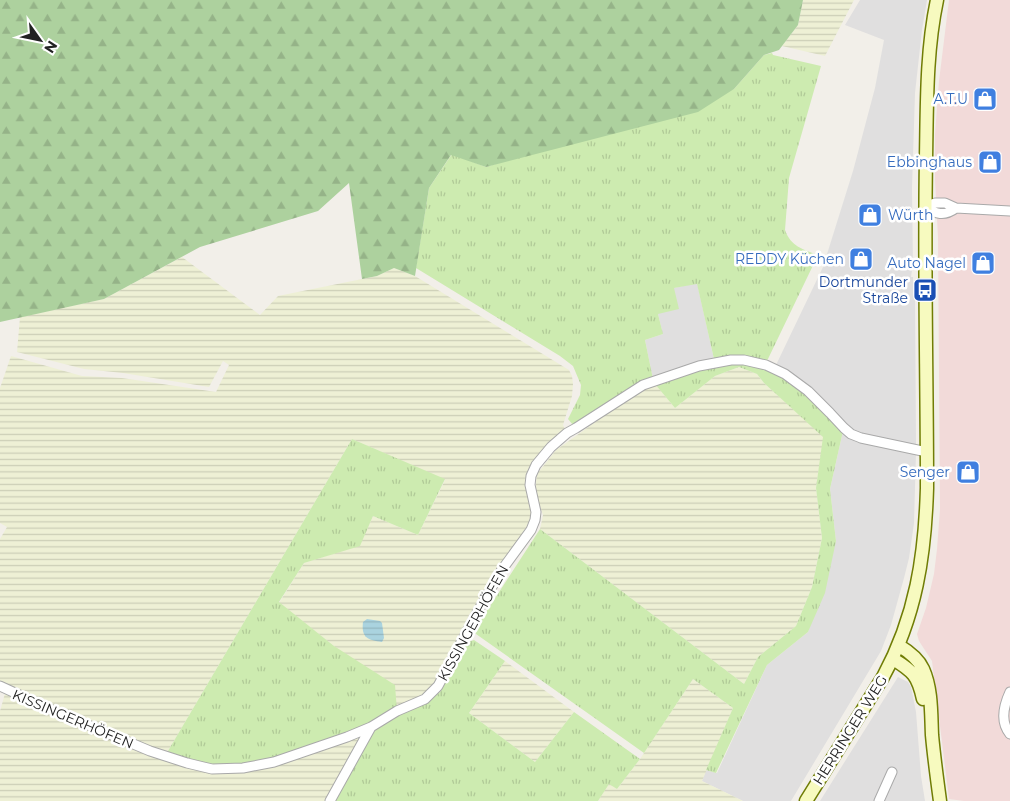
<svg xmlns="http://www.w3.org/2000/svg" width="1010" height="801" font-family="Montserrat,sans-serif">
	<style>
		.residential { fill: #e0dfdf }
		.commercial { fill: #f2dad9 }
		.farmland { fill: url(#farmland-rules) }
		.grass { fill: url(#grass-tufts) }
		.forest { fill: url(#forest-firs) }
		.water { fill: url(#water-rules) }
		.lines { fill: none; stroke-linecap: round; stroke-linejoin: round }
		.street-casing { stroke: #a9a9a9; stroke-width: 11 }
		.secondary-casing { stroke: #707d05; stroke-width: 15 }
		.street { stroke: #fff; stroke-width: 9 }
		.secondary { stroke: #f7fabf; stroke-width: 12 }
		.labels { text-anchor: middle; stroke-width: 5; stroke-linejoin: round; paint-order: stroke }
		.shop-label { font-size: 14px; fill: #366cbe; stroke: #fff; text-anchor: end }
		.transit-label { font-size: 14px; fill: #164399; stroke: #fff; text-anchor: end }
		.street-label { font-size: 14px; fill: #222; stroke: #fff }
	</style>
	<defs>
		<pattern id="farmland-rules" width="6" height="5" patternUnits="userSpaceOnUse" patternTransform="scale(1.25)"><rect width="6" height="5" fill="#eef0d5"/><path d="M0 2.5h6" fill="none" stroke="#ccceb7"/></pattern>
		<pattern id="grass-tufts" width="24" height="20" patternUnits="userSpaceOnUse" patternTransform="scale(1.25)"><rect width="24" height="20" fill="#cdebb0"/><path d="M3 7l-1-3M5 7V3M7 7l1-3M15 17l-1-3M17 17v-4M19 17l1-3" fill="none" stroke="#b0c997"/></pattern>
		<pattern id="forest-firs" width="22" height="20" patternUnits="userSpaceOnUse" patternTransform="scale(1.25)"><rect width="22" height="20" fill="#add19e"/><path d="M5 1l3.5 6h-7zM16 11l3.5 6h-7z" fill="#95b388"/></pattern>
		<pattern id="water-rules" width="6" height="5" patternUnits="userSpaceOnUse" patternTransform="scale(1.25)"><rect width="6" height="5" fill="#aad3df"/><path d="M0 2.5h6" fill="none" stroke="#92b5bf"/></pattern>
	</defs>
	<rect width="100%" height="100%" fill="#f2efe9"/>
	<!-- residential -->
	<path class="residential" d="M860,0H927L922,30L915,93L912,188L913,270H912L911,277H913V295H915L916,447L853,432L809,388L776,365L823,267L853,171L875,88L884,40L845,25Z
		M697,283L714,359L653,379L645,340L663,334L658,314L674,288Z
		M843,431L849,438L856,442L916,452L914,523L909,558L904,578L891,625L881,651L791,801H743L702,781L706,770L717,773L767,665L808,632L836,541L830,489Z
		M898,677L908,682L911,687L916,712L921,776L925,801H820Z"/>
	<!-- commercial -->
	<path class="commercial" d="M949,0H1010V801H964L949,799L932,661L919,641L917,634L926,608L934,574L937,549L940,509L938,237L935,180V134L939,81Z"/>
	<!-- farmland -->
	<path class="farmland" d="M803,0H854L825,56L782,46L798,25Z
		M182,257L260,315L278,296L377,276L394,268L415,276L569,370L572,376L573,384L572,396L563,425L567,433L531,476L535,520L468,631L438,686L397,711L334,646L279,603L304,563L360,545L373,516L418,535L445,480L352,439L165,756L371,727L330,801H0V711L6,690L0,686V539L7,527L0,523V388L11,356L82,376L122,378L216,392L229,365L223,361L209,387L123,373L84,369L17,352L20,317L104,299Z
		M739,367L757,374L764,383L824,437L816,488L822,538L812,587L796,626L758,657L744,684L540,529L543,515L535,492L537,474L556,450L653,381L675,408L715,376Z
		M505,661L574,712L535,762L469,713Z
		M693,679L733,708L702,781L743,801H598L609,783L617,789L640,759Z"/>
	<!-- grass -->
	<path class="grass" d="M772,53L773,55L821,66L789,178L785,230C791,247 803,249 818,255L767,361C746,355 736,354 714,359L697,284L674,288L679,309L658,314L663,334L645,340L653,379L573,425L568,419L580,395L581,385L573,366L560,356L416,268L429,188L452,154L486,167L734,89L764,55Z
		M748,363L779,374L808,398L843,431L830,489L836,541L825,593L808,632L767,665L716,773L706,770L733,708L693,679L644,753L476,634L475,629L540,529L744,684L758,657L796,626L812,587L822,538L816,488L823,437L764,383L757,374L739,367L715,376L675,408L655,384L717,365Z
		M352,439L445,479L418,535L373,516L360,546L304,563L279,602L334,646L395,685L397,711L299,754L226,769L165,756Z
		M474,640L505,661L469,713L535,762L574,712L640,759L617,789L609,784L598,801H335L374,731L398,715L429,701L440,692L465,643Z"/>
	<!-- forest -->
	<path class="forest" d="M0,0H803L798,25L779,50L764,55L734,89L698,112L486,167L451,155L429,188L415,276L394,268L377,276L362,279L349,183L318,211L200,247L104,299L0,322Z"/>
	<!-- water -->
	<path class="water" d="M367,619L380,621L382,623L384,638L382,642C368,640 361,638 363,622Z"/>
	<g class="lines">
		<!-- street casing -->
		<g class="street-casing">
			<path id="street" d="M925,207L935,203H945L956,208L1010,211
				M925,207C936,214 944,217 956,208
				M0,686L50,709L150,751L187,763L212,769L243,768L274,762L347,737L371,727L397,711L425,699L438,686L474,618L501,571L531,530L535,520L536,512L530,485L531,476L536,465L551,447L567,433L576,428L643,385L699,366L731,360H744L766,365L785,374L808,391L830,413L844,428L851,434L861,438L927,452
				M1010,692C1004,705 1000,722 1010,734
				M330,801L371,727
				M879,801L892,772"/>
		</g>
		<!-- secondary casing -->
		<g class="secondary-casing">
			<path id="secondary" d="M898,645C908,651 918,658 923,669C932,689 931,714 932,735C934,757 937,779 940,801
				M893,659C913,671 918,676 923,699
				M806,801L883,677C916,616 925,556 927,488C927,378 924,268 926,158C927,106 926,52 937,0"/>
		</g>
		<!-- street -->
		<use href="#street" class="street"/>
		<!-- secondary -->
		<use href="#secondary" class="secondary"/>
	</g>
	<!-- icons -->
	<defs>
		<g id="shop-square" transform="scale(1.25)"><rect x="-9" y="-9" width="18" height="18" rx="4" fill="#3f7fe0" stroke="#fff"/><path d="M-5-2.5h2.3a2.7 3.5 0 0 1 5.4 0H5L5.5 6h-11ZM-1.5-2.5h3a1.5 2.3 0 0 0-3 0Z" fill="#fff"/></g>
		<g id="bus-square" transform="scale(1.25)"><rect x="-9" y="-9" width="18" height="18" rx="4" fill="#1a4fb4" stroke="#fff"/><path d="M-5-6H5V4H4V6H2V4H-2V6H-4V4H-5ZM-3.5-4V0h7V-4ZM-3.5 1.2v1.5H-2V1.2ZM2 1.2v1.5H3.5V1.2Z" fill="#fff"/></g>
	</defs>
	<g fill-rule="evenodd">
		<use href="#shop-square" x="985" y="99"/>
		<use href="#shop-square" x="990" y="162"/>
		<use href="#shop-square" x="870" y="215"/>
		<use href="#shop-square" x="861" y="259"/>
		<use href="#shop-square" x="983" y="263"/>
		<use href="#bus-square" x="925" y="290"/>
		<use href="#shop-square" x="968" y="472"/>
	</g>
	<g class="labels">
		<!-- shop labels -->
		<g class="shop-label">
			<text x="968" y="104">A.T.U</text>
			<text x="972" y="167">Ebbinghaus</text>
			<text x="888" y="220" text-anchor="start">Würth</text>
			<text x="844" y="264">REDDY Küchen</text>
			<text x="966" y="268">Auto Nagel</text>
			<text x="950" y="477">Senger</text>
		</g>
		<!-- transit labels -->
		<g class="transit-label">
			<text x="908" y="287">Dortmunder<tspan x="908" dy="16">Straße</tspan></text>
		</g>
		<!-- street labels -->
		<g class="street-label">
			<text transform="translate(473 623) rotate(-61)" y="5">KISSINGERHÖFEN</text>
			<text transform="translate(73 719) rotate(23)" y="5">KISSINGERHÖFEN</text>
			<text transform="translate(850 730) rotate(-58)" y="5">HERRINGER WEG</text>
		</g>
	</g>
	<!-- north arrow -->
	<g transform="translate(40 40) rotate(123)" stroke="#ffffff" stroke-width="4" paint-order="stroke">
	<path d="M0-4L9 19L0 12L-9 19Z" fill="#222222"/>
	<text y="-8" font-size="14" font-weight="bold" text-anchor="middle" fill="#222222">N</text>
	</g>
</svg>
